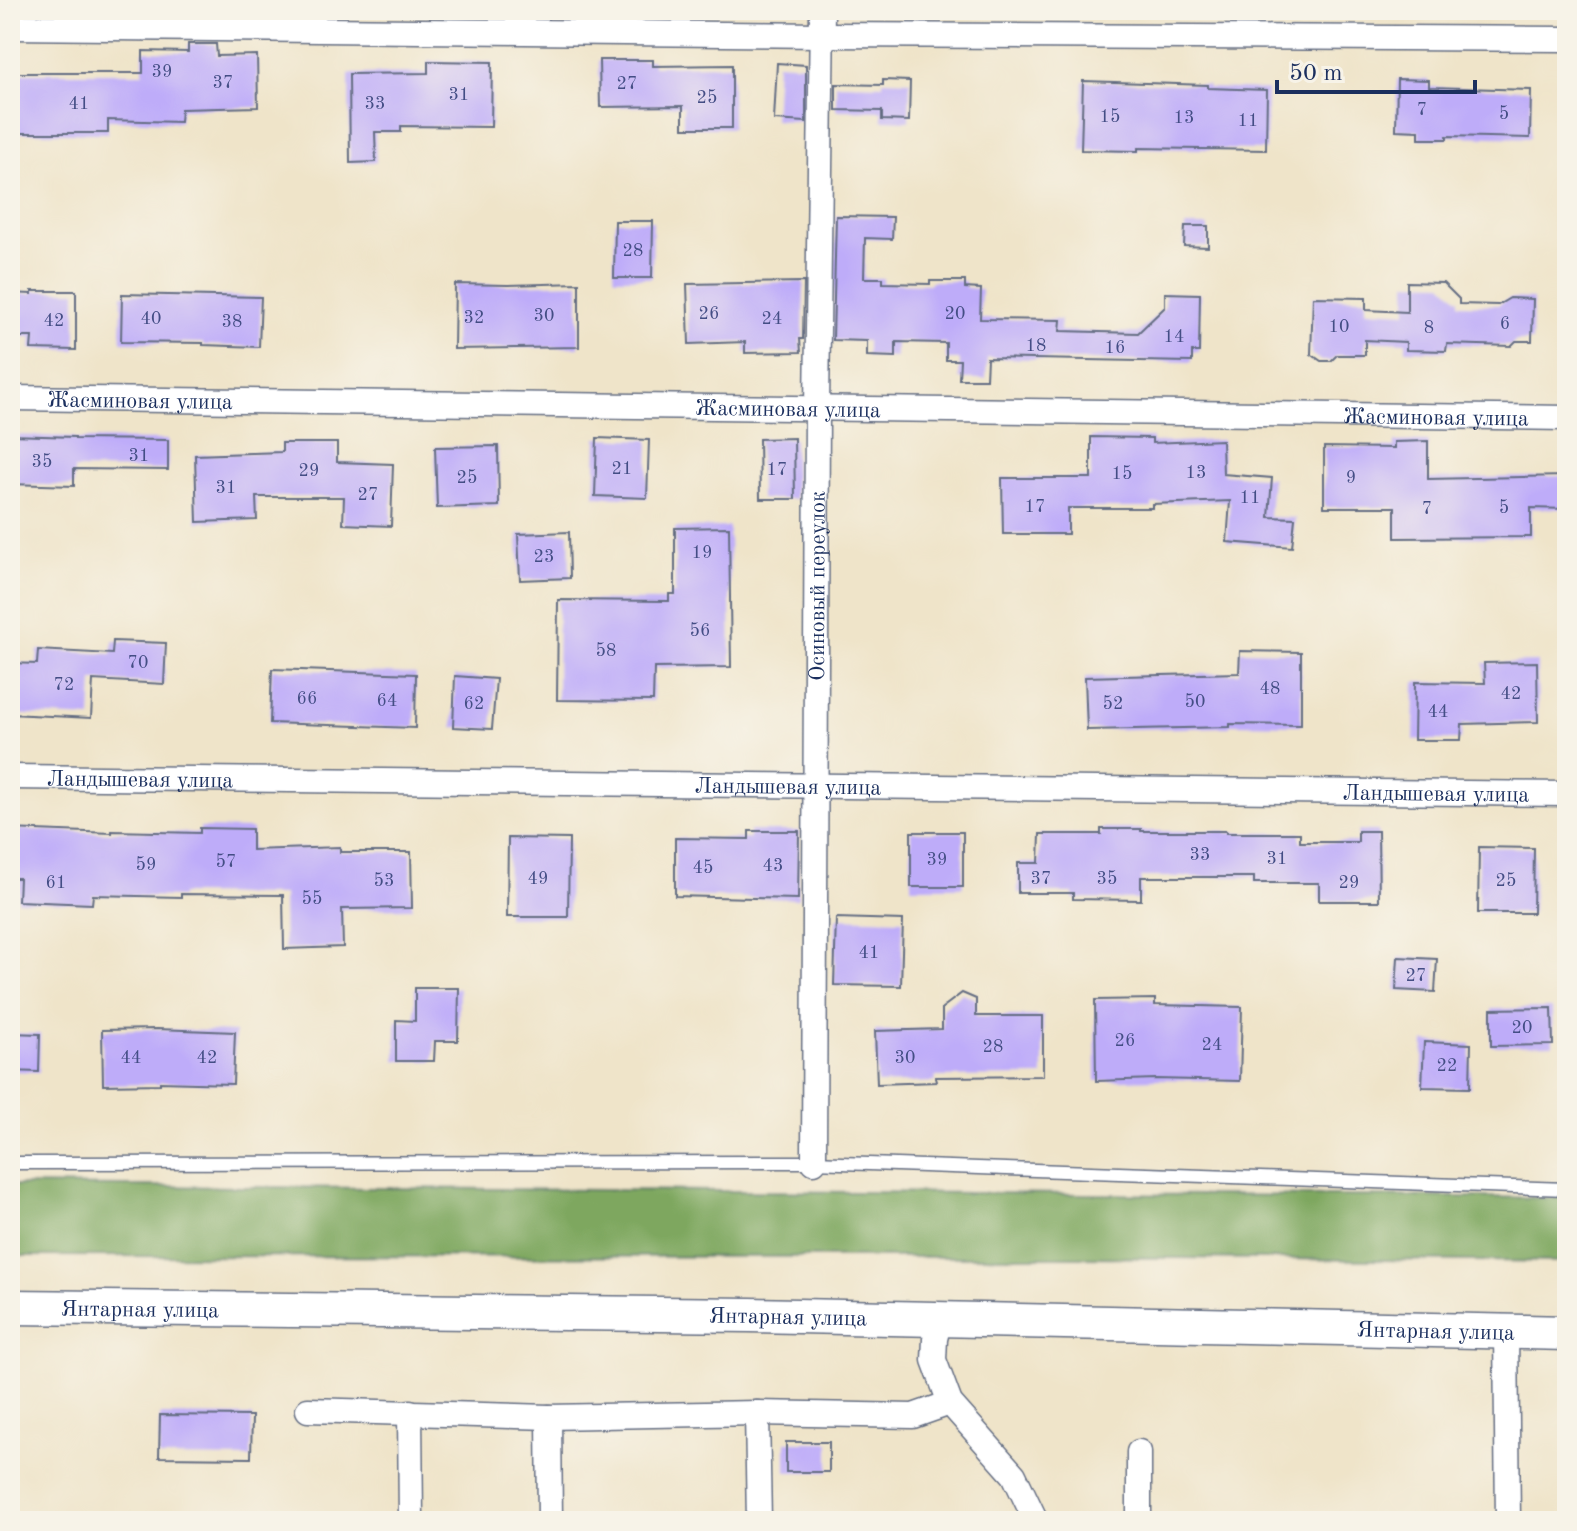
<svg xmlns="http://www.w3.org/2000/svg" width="1577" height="1531" font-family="'Old Standard TT',serif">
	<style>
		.forest { fill: #7ea75f; stroke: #4c6b5e; stroke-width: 2 }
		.building { fill: #beacf9 }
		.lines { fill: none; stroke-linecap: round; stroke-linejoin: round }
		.lane-casing { stroke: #656e83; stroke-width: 15 }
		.street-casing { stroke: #656e83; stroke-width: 27 }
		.secondary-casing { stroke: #656e83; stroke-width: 37 }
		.lane { stroke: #fff; stroke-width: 12 }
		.street { stroke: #fff; stroke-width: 24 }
		.secondary { stroke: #fff; stroke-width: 34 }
		.labels { text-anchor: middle; stroke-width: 6; stroke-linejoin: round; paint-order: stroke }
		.number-label { font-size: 18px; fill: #444e85 }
		.street-label { font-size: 22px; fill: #1b2f5e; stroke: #f7f3e8 }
	</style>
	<rect width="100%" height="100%" fill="#f7f3e8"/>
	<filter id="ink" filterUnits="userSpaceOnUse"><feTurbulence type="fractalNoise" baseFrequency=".0125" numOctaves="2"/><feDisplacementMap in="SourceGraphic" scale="16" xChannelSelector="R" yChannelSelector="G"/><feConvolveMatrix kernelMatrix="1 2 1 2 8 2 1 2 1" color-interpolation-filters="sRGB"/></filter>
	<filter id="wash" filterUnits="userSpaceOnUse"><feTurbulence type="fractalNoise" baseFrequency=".006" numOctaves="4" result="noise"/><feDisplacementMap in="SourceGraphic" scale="32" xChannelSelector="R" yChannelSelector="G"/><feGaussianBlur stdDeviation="1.8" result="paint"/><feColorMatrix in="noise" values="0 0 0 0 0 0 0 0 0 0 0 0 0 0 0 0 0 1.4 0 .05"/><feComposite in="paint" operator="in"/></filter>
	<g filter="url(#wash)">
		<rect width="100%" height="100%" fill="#efe4c9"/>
		<!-- forest -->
		<path class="forest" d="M10,1185L1567,1198V1262L1082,1257L10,1256Z"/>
		<g id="blocks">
			<!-- building -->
			<path class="building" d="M188,44H216L217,56L257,55L258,107L181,109L180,122L108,120V133H10V73H143V51L188,52Z
				M599,60H653V66L732,65V128H683V106L600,107Z
				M428,61L492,62L491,127L401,126V132H375L376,162L350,163L349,74L428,73Z
				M777,63L806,65V122L774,120Z
				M1397,79L1429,80V87L1531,90L1530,138L1447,136V139H1419V131L1396,130Z
				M883,80L910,81L909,121L882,120V111L836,110V84L883,85Z
				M1083,81L1208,85V88L1267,90L1266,150L1138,148V151L1081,150Z
				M836,216L893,217L892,239L865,238L864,278H883V283L930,284V281H965V288L981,289L980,319L1061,320L1060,331L1138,333L1165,307V293L1200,294L1199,352H1192V362L987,358L986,379H959L960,360H946V343L896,342V357L867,356V341L833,340Z
				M615,221H653L652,278H614Z
				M1185,226H1208V247L1184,246Z
				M804,282L803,339H800L801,352L745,353V342L689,344L687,284Z
				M1407,282L1443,283L1459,299V304L1498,305L1510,298L1533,299L1532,341H1516L1511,346L1447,344L1446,351L1406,350V342L1365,340V355H1337L1331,361H1321L1311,354L1313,297L1366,298V310L1407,312Z
				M579,283V347L454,349L455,284L508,285Z
				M32,291H76V350L31,349L32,337H10V293L32,294Z
				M122,294L261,297L259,347L203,345V343L121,342Z
				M10,435L75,437V439L168,440V470L74,469V486L10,484Z
				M1091,437L1152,438V443L1222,440L1223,474L1272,478L1269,517L1295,518L1292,547L1227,542L1230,501L1152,504V508H1068V534H1003L1002,478H1091Z
				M597,438L649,440L647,498L595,496Z
				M794,438L795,499H760L759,439Z
				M1428,441V479L1567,476V509L1531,508V537L1395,538V507H1324V447L1394,448V442Z
				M282,443H337V462L393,464L391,526L343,524L344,497H256L257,520L197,522L195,455L282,452Z
				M498,446L499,506L437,508L435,447Z
				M729,527L731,667L654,668L653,701L557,700L558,600L669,601V594H675V528Z
				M569,532L570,578L520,580L518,534Z
				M113,641L166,643L164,684L93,680L91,718L10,714V663L37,664L38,650L112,654Z
				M1240,651L1301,652V725L1230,724V727L1087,730L1085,677L1239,673Z
				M1537,662L1538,722L1462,724L1461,740H1414L1415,682L1485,683L1484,663Z
				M272,669L416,674L415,728L270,723Z
				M455,676L496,679L492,729L453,727Z
				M200,828L252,829V850L340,847V852H411L412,908L342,909L343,947L284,949L283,895L181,894V897L93,895L92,904L18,901L19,878H10V829L112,833V831L200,833Z
				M1101,829H1141V831H1226V833H1300V842H1358V831H1378L1379,901H1319V883H1254V877H1141V900L1073,899V893H1018V863H1039L1040,834H1101Z
				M749,831H799L798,899L675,896V838L749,839Z
				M911,832H963V887H911Z
				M508,838L569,839L568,917H507Z
				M1479,847L1534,848L1533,913H1478Z
				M836,918L903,920L901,986L834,985Z
				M1398,957L1437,959L1435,992L1396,990Z
				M415,988H459L458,1041H435L434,1061H396V1020L415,1021Z
				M962,993L976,999V1016H1043V1076L935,1077L936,1082L877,1084L875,1031L942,1029V1008Z
				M1155,999V1005L1242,1007L1240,1081L1156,1079L1096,1081L1095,1000Z
				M1552,1008L1553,1045L1491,1046V1009Z
				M157,1029L235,1032L233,1084L160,1082V1084L103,1085L102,1030Z
				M10,1033L40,1034L39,1072L10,1071Z
				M1424,1042L1471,1044L1470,1088L1422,1087Z
				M160,1415L252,1416L251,1458L159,1457Z
				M786,1442H829V1472H786Z"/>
		</g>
	</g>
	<g filter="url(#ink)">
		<use href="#blocks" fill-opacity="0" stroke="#656e83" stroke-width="2"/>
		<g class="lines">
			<!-- lane casing -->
			<g class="lane-casing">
				<path id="lane" d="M10,1163L814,1162L1567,1189"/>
			</g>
			<!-- street casing -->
			<g class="street-casing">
				<g id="street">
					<path d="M10,27L822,35L1567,39"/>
					<path id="s1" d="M10,398L1567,418"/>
					<path id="s2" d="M10,777L1567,794"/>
					<path id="s3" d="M814,1162L817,408L822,10"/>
					<path d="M940,1318L935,1339L934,1360L950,1403L1014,1475L1036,1521"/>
					<path d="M1506,1331L1508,1521"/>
					<path d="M308,1410L549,1417L757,1413L913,1416L950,1403"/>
					<path d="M410,1412L411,1521"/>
					<path d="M757,1413L759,1521"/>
					<path d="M549,1417L550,1521"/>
					<path d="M1139,1521V1452"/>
				</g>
			</g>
			<!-- secondary casing -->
			<g class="secondary-casing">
				<g id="secondary">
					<path id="s4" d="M10,1307L750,1315L1567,1333"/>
				</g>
			</g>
			<!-- lane -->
			<use href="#lane" class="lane"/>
			<!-- street -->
			<use href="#street" class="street"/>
			<!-- secondary -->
			<use href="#secondary" class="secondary"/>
		</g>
	</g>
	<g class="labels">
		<!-- number labels -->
		<g class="number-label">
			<text x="162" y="77">39</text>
			<text x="223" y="88">37</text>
			<text x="627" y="89">27</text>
			<text x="459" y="100">31</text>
			<text x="707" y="103">25</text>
			<text x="79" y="109">41</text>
			<text x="375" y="109">33</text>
			<text x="1422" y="115">7</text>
			<text x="1504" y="119">5</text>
			<text x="1110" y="122">15</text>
			<text x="1184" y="123">13</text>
			<text x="1248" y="126">11</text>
			<text x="633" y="256">28</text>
			<text x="709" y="319">26</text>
			<text x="955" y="319">20</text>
			<text x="544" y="321">30</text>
			<text x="474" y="323">32</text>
			<text x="151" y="324">40</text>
			<text x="772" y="324">24</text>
			<text x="54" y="326">42</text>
			<text x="232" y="327">38</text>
			<text x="1505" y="329">6</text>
			<text x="1339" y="332">10</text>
			<text x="1429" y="333">8</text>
			<text x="1174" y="342">14</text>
			<text x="1036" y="351">18</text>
			<text x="1115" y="353">16</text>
			<text x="139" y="461">31</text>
			<text x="42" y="467">35</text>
			<text x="622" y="474">21</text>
			<text x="777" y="475">17</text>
			<text x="309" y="476">29</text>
			<text x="1196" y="478">13</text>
			<text x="1122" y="479">15</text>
			<text x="467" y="483">25</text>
			<text x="1351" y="483">9</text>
			<text x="226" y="493">31</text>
			<text x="368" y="500">27</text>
			<text x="1250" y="503">11</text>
			<text x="1035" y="512">17</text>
			<text x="1504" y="513">5</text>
			<text x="1427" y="514">7</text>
			<text x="702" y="558">19</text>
			<text x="544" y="562">23</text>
			<text x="700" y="636">56</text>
			<text x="606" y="656">58</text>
			<text x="138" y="668">70</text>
			<text x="64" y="690">72</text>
			<text x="1270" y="694">48</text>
			<text x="1511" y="699">42</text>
			<text x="307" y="704">66</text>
			<text x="387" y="706">64</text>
			<text x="1195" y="707">50</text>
			<text x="474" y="709">62</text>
			<text x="1113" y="709">52</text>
			<text x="1438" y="717">44</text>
			<text x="1200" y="860">33</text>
			<text x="1277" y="864">31</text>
			<text x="937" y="865">39</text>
			<text x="226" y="867">57</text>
			<text x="146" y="870">59</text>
			<text x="773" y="871">43</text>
			<text x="703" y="873">45</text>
			<text x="538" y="884">49</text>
			<text x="1041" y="884">37</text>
			<text x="1107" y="884">35</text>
			<text x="384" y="886">53</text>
			<text x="1506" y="886">25</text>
			<text x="56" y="888">61</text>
			<text x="1349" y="888">29</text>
			<text x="312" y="904">55</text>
			<text x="869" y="958">41</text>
			<text x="1416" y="981">27</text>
			<text x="1522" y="1033">20</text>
			<text x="1125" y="1046">26</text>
			<text x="1212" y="1050">24</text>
			<text x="993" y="1052">28</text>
			<text x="131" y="1063">44</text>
			<text x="207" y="1063">42</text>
			<text x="905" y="1063">30</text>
			<text x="1447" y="1071">22</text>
		</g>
		<!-- street labels -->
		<g class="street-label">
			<text dy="8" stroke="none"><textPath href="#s1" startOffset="130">Жасминовая улица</textPath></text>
			<text dy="8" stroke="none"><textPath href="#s1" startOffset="778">Жасминовая улица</textPath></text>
			<text dy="8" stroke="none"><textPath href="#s1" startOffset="1426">Жасминовая улица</textPath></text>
			<text dy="8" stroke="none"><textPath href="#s3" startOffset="576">Осиновый переулок</textPath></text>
			<text dy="8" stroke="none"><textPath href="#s2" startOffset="130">Ландышевая улица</textPath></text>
			<text dy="8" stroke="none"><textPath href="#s2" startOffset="778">Ландышевая улица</textPath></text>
			<text dy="8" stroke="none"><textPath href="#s2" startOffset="1426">Ландышевая улица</textPath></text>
			<text dy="8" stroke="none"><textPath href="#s4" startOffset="130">Янтарная улица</textPath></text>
			<text dy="8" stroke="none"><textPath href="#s4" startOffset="778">Янтарная улица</textPath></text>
			<text dy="8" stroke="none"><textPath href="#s4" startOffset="1426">Янтарная улица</textPath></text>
		</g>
	</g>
	<!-- margin -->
	<rect width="1577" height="1531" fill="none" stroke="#f7f3e8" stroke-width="40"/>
	<!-- scale -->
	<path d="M1277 80v12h198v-12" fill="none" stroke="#1b2f5e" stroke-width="4"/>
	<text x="1289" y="80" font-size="24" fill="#1b2f5e" stroke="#f7f3e8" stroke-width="6" paint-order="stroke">50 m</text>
</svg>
